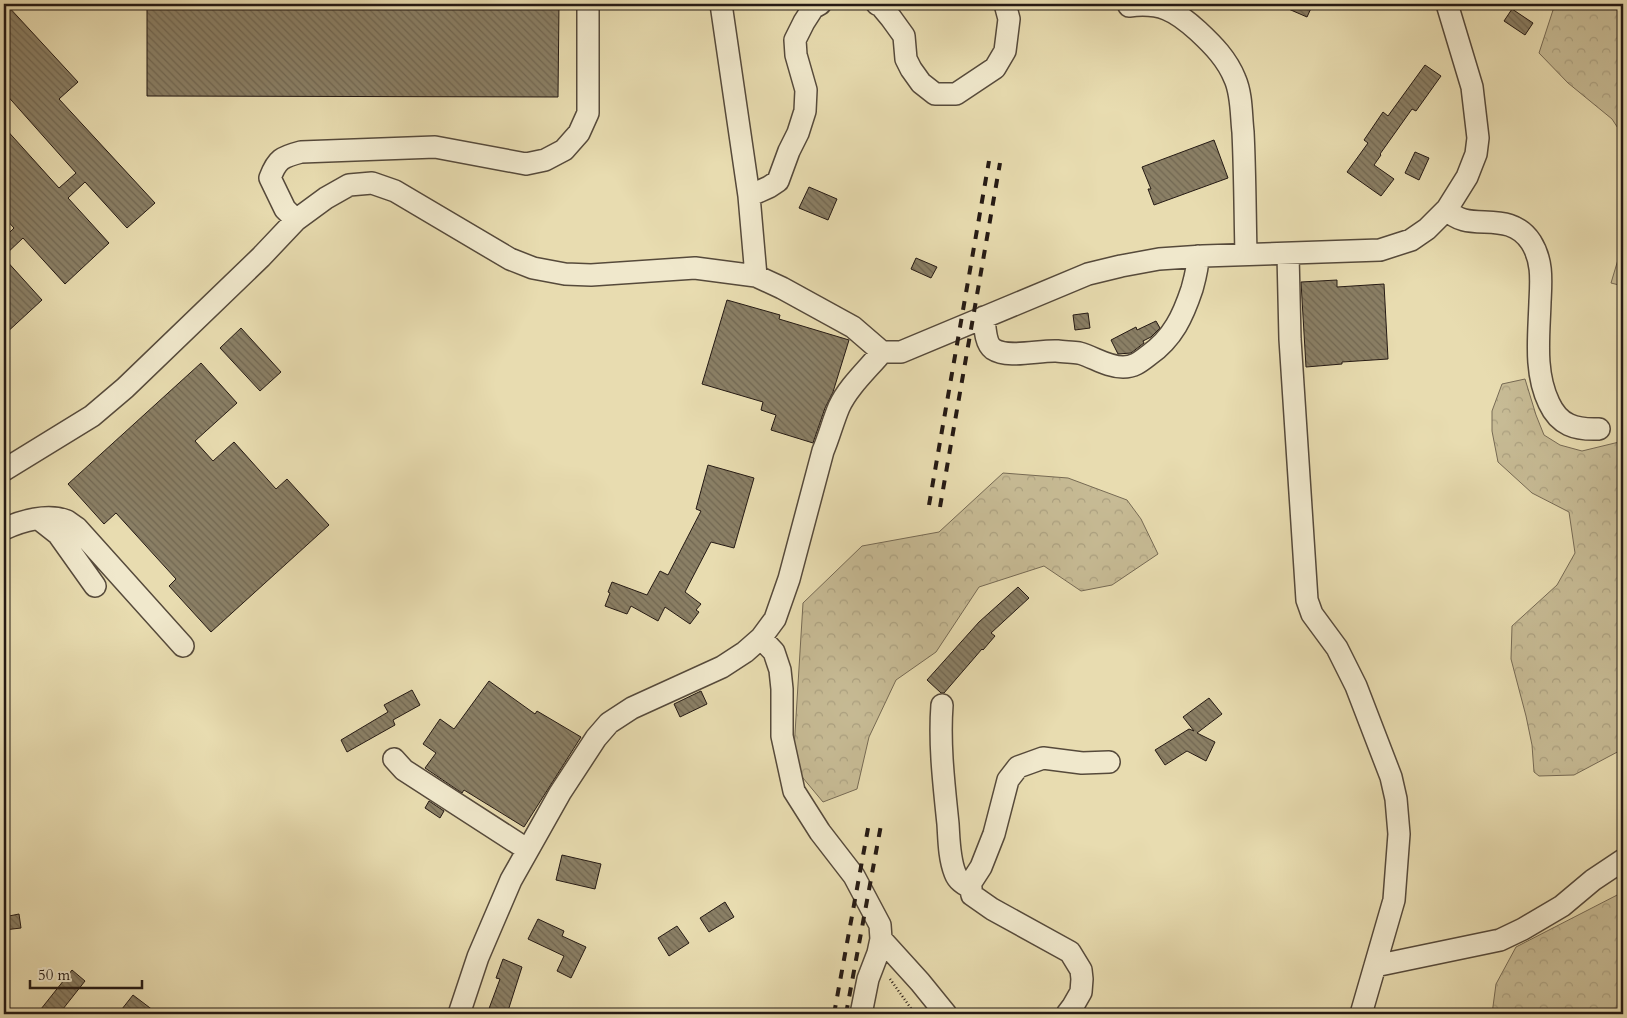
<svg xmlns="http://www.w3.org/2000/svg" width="1627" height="1018" font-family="Cardo,serif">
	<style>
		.forest { fill: url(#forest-crowns); stroke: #766a54 }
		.building { fill: url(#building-back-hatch); stroke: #251a14 }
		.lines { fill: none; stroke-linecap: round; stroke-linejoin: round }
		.minor-casing { stroke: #564a3b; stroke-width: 24 }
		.path { stroke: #251a14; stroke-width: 2.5; stroke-dasharray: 1 2.5; stroke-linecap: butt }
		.minor { stroke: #f0e8cc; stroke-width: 21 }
		.rail { stroke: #251a14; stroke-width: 4; stroke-dasharray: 9 9; stroke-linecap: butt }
	</style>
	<defs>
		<pattern id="forest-crowns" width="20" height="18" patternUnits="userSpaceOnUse" patternTransform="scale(1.25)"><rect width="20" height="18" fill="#c7bb95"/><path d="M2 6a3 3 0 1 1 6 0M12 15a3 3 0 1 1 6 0" fill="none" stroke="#aba080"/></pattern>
		<pattern id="building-back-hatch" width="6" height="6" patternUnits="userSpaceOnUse" patternTransform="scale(1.25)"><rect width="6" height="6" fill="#8a7f65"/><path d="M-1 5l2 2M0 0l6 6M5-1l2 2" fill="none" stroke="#716752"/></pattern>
	</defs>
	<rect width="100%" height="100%" fill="#e8dcb0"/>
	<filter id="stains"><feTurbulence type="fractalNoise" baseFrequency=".004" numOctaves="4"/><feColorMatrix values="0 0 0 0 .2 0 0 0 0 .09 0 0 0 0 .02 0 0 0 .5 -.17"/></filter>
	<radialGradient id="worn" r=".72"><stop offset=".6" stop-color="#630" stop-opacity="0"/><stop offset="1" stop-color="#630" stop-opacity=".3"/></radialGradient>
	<!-- forest -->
	<path class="forest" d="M1555,4H1623V136L1612,119L1568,83L1539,53Z
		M1623,243V286L1611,283Z
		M1525,379L1536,415L1544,435L1560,445L1582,451L1619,442L1623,438V749L1574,775L1539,776L1534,772L1532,745L1526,716L1511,659L1512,626L1557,585L1575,553L1569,512L1532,493L1498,462L1492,431V411L1502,384Z
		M1003,473L1068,478L1127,500L1141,519L1158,554L1112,585L1081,591L1044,566L979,587L936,652L896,680L869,737L857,789L823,802L793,766L803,603L862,546L939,532Z
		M1623,892V1014H1492L1496,984L1516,947Z"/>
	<!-- building -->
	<path class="building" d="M4,4H6L78,82L59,99L155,203L127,228L85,182L68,198L109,243L65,284L23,238L4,256V238L14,228L4,217V127L59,188L76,173L4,92Z
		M147,4H559L558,97L147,96Z
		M1277,4H1313L1307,17Z
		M1512,9L1533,23L1525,35L1504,21Z
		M1425,65L1441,76L1416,111L1412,109L1380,154L1381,155L1374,165L1394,179L1381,196L1347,172L1368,143L1364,140L1383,112L1388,116Z
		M1214,140L1228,178L1154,205L1148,189H1151L1142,167Z
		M1415,152L1429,158L1419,180L1405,173Z
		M809,187L837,199L828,220L799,208Z
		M4,258L42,300L4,335Z
		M916,258L937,267L931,278L911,269Z
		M1337,280V287L1384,284L1388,359L1342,362V364L1306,367L1301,282Z
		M727,300L780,315L779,319L849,340L833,392L825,408L813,443L771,430L776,415L761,410L763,402L702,384Z
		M1088,313L1090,328L1075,330L1073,315Z
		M1156,321L1160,328L1151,337L1143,341L1144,343L1131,353L1118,354L1111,340L1136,327L1137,330Z
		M241,328L281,372L260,391L220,348Z
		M201,363L237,403L195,441L213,461L234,442L276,489L287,479L329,525L211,632L169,586L176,579L116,513L104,524L68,484Z
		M708,465L754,478L734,548L711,542L685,592L701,604L696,610L699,612L690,624L665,607L658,621L631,606L627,614L605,606L610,593L608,592L612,582L647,595L660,571L668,575L701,511L696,509Z
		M1018,587L1029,598L991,633L995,636L983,650L982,649L944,693H941L927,680L979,622Z
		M489,681L535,714L537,711L581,737L524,827L464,790L462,793L425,768L436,753L423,744L440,719L454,729Z
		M412,690L420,705L393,720L395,725L347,752L341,740L388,712L384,705Z
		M701,691L707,704L680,717L674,704Z
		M1209,698L1222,714L1197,733L1215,742L1206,761L1187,751L1165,765L1155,750L1189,729L1194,731L1183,717Z
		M429,801L444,811L440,818L425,808Z
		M562,855L601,864L595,889L556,880Z
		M725,902L734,917L709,932L700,918Z
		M19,914L21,928L4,930V917Z
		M538,919L564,931L562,936L586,947L571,978L557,971L564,956L528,939Z
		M677,926L689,943L669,956L658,938Z
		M503,959L522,967L507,1014H487L500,979L496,978Z
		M72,970L85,981L59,1014H37Z
		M133,995L158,1014H118Z"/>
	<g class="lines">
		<!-- minor casing -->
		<g class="minor-casing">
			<path id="minor" d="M721,4L749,196L756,276
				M877,4L881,6L891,18L904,36L906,59L911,69L921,83L935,94H956L995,68L1005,51L1009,19L1005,4
				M1129,6C1160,2 1175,10 1198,31C1213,45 1227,59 1235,79C1242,95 1241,115 1243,132C1245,173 1245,214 1246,254
				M749,196L769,187L778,181L789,151L798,133L805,111L806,90L796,55L795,40L804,22L813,8L820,4
				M1447,209C1467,235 1508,207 1531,242C1543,261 1541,281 1540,302C1539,336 1534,372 1549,403C1559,425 1575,430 1599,429
				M296,220L285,209L270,178C277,159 282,157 301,152L435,147L526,164L545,160L564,150L579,133L588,113V4
				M1288,254L1290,339L1307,600L1312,614L1337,648L1356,686L1391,777L1396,799L1399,834L1394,900L1361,1014
				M984,317C985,327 985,343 993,349C1008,359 1039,350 1057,351C1064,352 1072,352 1079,353C1094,357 1107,367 1123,367C1134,367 1140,362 1149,355C1173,338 1183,316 1192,289C1195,278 1198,268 1198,256
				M4,470L92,416L125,388L261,257L296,220L326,198L349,185L372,183L395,191L510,259L533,268L565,274L591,275L695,268L756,276L782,288L853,327L882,352H901L1088,274L1121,266L1159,259L1203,256L1380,250L1411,240L1427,229L1447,209L1467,177L1476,154L1478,138L1472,87L1447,4
				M39,519L58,534L95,586
				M4,529C21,521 48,513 67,521C70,523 74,526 77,528L183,646
				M761,638L774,652L780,670L782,689V736L794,791L820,832L854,876L880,925L881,939L878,953L868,979L861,1014
				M942,705C939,744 944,785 948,824C949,839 949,858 955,873C958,881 964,884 971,888
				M394,759L404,770L528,850
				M881,939L920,982L946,1014
				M1375,966L1500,940L1523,929L1562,906L1593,880L1623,860
				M459,1014L478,957L511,880L560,793L596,738L609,723L632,708L722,667L745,652L761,638L775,619L789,579L823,451C829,437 833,421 839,407C848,387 868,369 882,352
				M1067,1014L1073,1006L1081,992L1082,979L1081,970L1070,952L992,909L972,895L970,884L981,867L994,834L1008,780L1018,767L1043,758L1082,763L1109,762"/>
		</g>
		<!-- path -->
		<path class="path" d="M890,979L915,1014"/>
		<!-- minor -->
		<use href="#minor" class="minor"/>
		<!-- rail -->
		<path class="rail" d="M929,505L989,161
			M940,507L1000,163
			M834,1014L869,823
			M846,1014L881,825"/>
	</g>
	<!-- margin -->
	<rect width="1627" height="1018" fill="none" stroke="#e8dcb0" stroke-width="20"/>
	<rect x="5" y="5" width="1617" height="1008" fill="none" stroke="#251a14" stroke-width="2.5"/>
	<rect x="10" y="10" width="1607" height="998" fill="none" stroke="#251a14"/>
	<!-- scale -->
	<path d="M30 980v8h112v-8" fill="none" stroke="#251a14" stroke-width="2.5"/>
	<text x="38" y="980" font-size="15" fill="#251a14" stroke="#f0e8cc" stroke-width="4" paint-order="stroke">50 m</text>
	<rect width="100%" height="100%" filter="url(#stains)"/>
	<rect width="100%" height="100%" fill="url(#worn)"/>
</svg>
